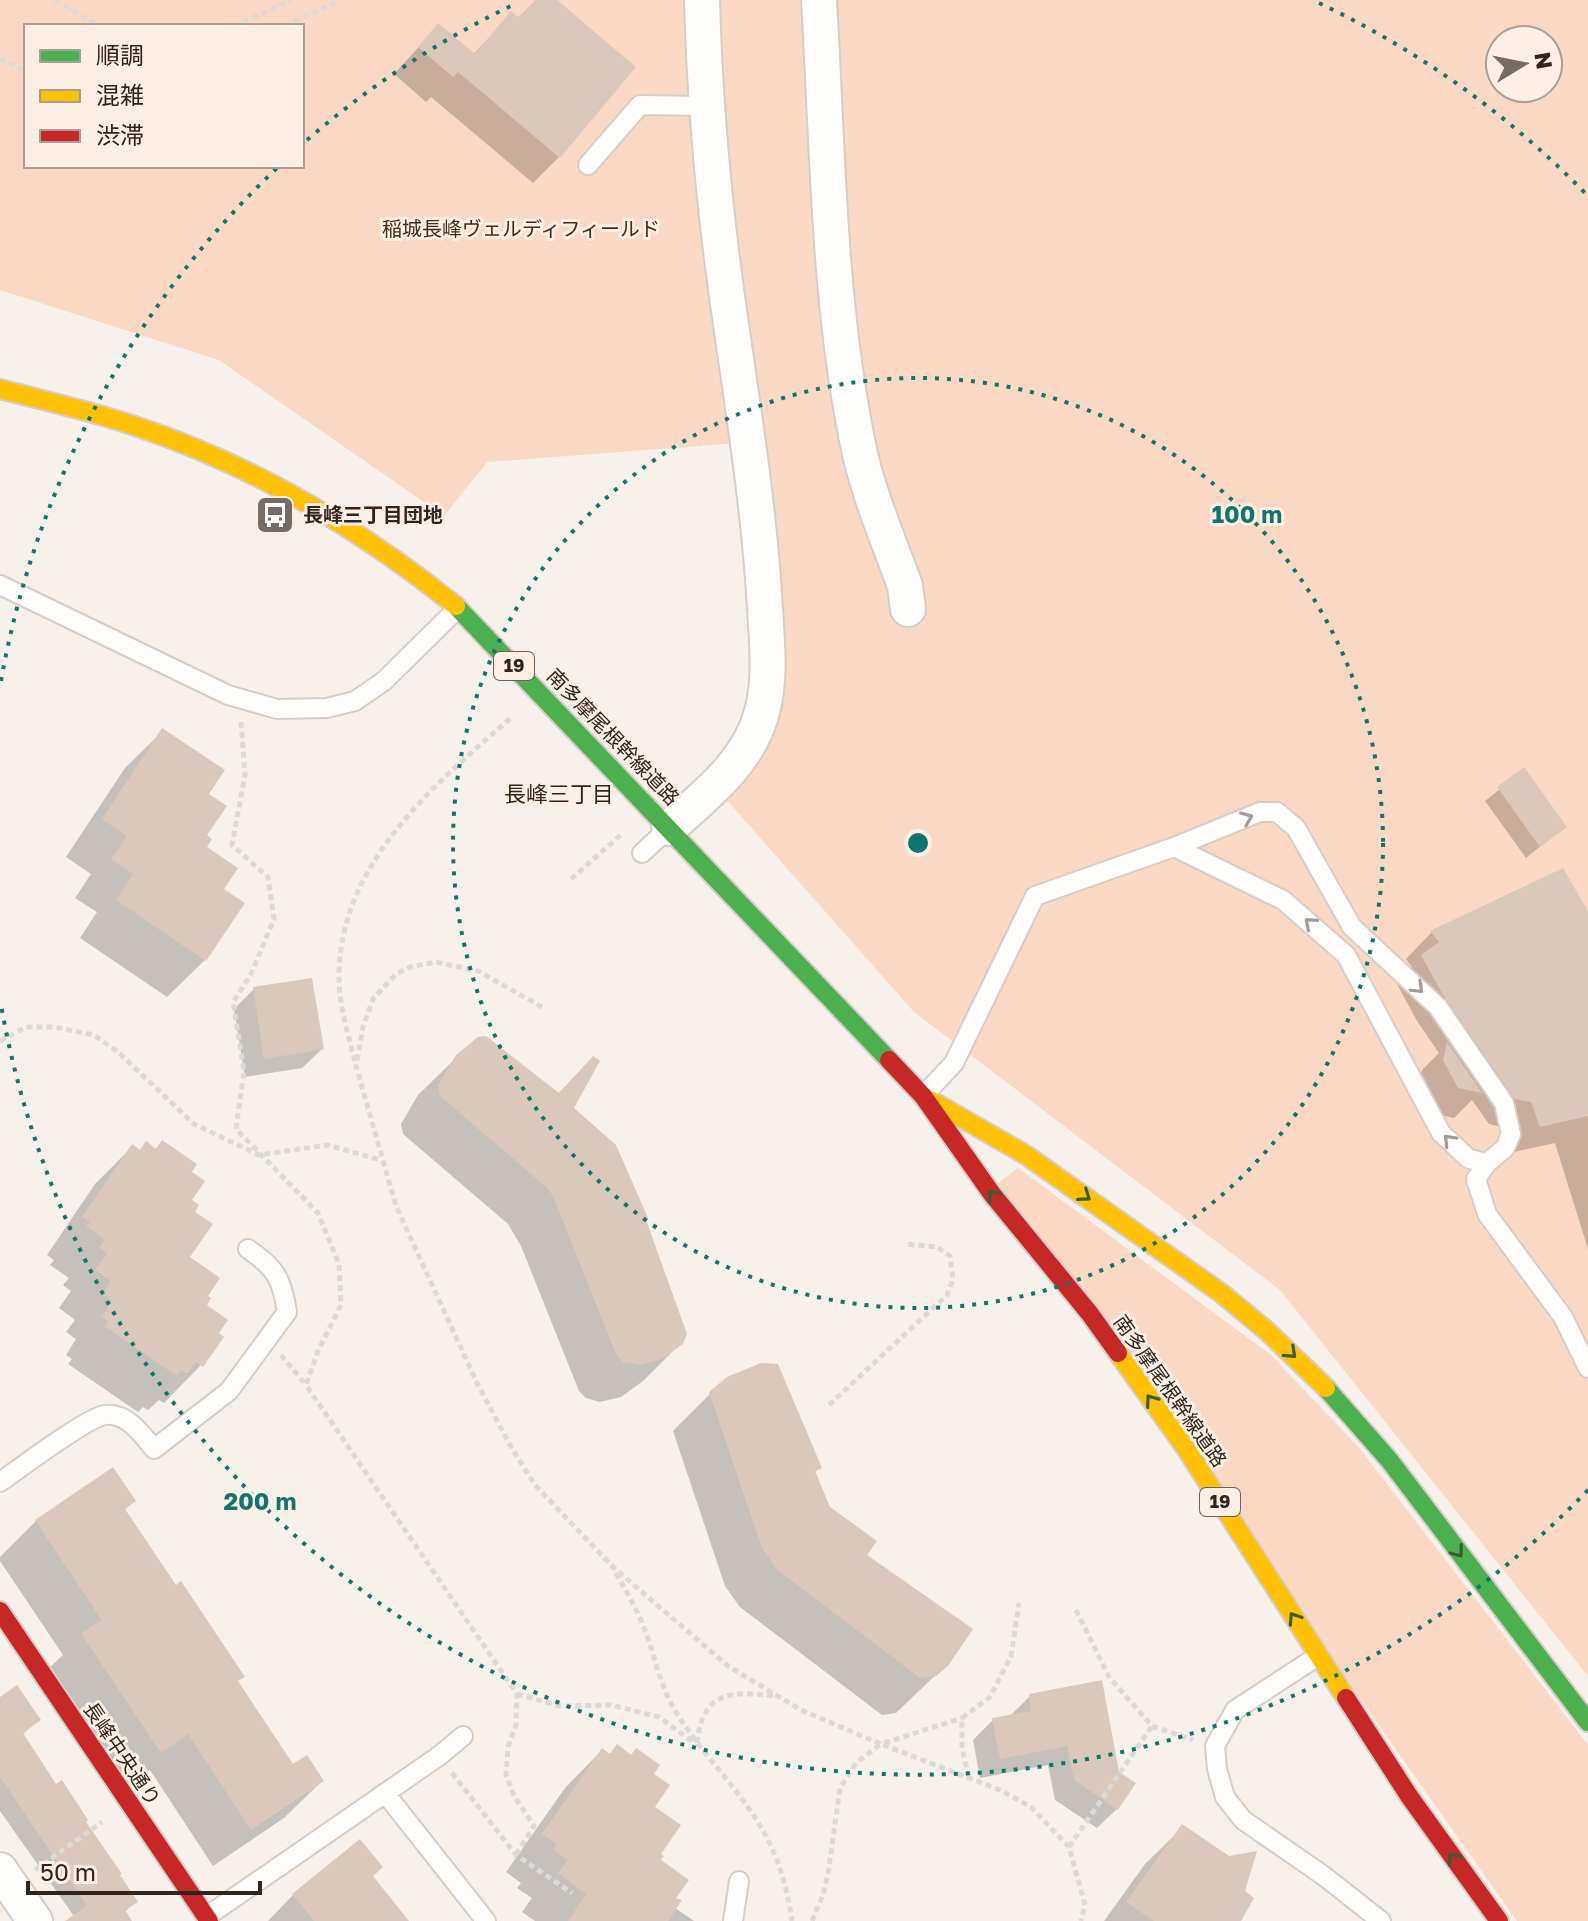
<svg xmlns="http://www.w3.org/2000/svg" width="1588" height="1921" font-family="'Golos Text','Noto Sans JP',sans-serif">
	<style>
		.green { fill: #fad8c3; fill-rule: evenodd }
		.shadow { fill: #0003 }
		.building { fill: #dac8bc }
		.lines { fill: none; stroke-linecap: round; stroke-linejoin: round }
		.lane-casing { stroke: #d7cdc7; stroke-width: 22 }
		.street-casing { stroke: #d7cdc7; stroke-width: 38 }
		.fast-casing { stroke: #d7cdc7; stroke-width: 22 }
		.slow-casing { stroke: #d7cdc7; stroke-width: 22 }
		.jam-casing { stroke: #d7cdc7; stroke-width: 22 }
		.path { stroke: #dcdad8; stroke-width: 5; stroke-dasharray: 6 4; stroke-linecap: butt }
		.lane { stroke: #fefdfc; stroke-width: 18 }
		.street { stroke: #fefdfc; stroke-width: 34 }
		.fast { stroke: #4caf50; stroke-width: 18 }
		.slow { stroke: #ffc107; stroke-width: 18 }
		.jam { stroke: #c62828; stroke-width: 18 }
		.oneway { stroke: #a29b98 }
		.oneway2 { stroke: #3c5c31 }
		.ring { fill: none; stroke: #0f766e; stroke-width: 4; stroke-dasharray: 4 8 }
		.labels { text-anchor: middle; stroke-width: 6; stroke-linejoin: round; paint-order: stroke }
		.shield { fill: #fcefe6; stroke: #6e6159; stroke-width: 2 }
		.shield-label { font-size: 18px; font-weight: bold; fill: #31241d }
		.park-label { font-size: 20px; fill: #4a2914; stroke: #fcefe6 }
		.poi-label { font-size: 20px; font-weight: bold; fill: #31241d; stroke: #fcefe6; text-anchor: start }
		.street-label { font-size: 20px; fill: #31241d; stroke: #fcefe6 }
		.neighbourhood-label { font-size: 22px; fill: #31241d; stroke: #fcefe6 }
		.centre { fill: #0f766e; stroke: #fcefe6; stroke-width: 4 }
		.ring-label { font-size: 24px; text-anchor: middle; font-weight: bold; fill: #0f766e; stroke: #fcefe6; stroke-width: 6; stroke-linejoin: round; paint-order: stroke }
	</style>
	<rect width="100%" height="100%" fill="#f7f0eb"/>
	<!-- green -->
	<path class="green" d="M0,0H1588V1676L1280,1290L914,1012L724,797L756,764L766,744L764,441L487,462L444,516L219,360L0,290ZM26,26H302V166H26ZM1500,40H1548V88H1500Z
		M1018,1168L1271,1355L1360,1449L1588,1745V1921H1517L997,1184Z"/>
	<!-- shadow -->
	<path class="shadow" d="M536,0H554L559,157L533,183L431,97L426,102L394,74L438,26L473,55L511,14L517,19Z
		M163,731L204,836V847L222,890L205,960L167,997L80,938L97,912L75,898L91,874L66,857L125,768Z
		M1524,770L1564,827L1526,858L1485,801Z
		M1563,871L1588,915V1249L1555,1143L1514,1152L1505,1128L1489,1124L1472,1100L1454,1118L1432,1113L1418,1087L1422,1070L1439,1053L1417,1021L1396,982L1412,967L1406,959L1431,933Z
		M254,989L322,1049L302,1068L245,1077L234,1009Z
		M457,1057L558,1094L593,1059L572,1108L644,1220L681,1343L643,1381L621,1397L600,1402L586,1398L579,1391L521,1246L508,1224L403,1134L401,1124L418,1095Z
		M132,1147L189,1172V1201L192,1212L187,1258L205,1296L201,1365L164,1403L159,1400L148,1410L143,1407L138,1412L68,1364L72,1359L66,1355L76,1339L66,1332L75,1320L59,1308L71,1291L63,1285L69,1278L50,1265L54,1260L47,1255L95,1184Z
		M711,1393L819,1468L814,1473L828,1508L946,1665L896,1713L882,1715L740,1607L725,1586L673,1431Z
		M133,1501L124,1511L293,1767L322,1781L284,1818L213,1866L150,1770L122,1788L45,1672L63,1655L0,1561V1557L36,1521Z
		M1030,1696L1117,1809L1097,1828L1055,1800L1048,1765L980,1778L973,1740L993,1720L1010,1716Z
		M0,1715L38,1720L22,1735L135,1901L124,1913L130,1921H73L76,1919L0,1811Z
		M602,1750L651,1774L658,1861L675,1908L694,1921H535L522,1912L532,1898L517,1888L521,1883L506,1872L565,1788Z
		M1183,1827L1242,1892L1239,1921H1104L1145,1864Z
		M371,1877L406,1921H268L293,1895Z"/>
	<!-- building -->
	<path class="building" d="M535,0H557L636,67L560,158L458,72L453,77L418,47L438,23L475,54L511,11L519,18Z
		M162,728L225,770L209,794L227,806L207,835L212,839L207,847L238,868L224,889L245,903L206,961L116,900L133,874L111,859L127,836L102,819Z
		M1524,767L1567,827L1540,847L1497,787Z
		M1563,868L1588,911V1116L1540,1127L1531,1102L1515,1099L1443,995L1421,955L1439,942L1430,931Z
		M312,978L324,1049L264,1059L253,987Z
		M486,1036L559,1093L593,1056L600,1061L574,1108L616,1145L648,1218L646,1220L687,1334L683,1344L660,1360L639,1365L623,1362L616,1354L553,1196L545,1186L440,1096L438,1085L456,1055L478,1037Z
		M1447,1042L1482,1093L1458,1088L1443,1060Z
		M162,1140L197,1164L192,1172L205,1181L192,1200L199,1205L195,1212L213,1224L190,1257L220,1278L208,1296L211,1298L207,1305L228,1320L219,1333L224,1337L203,1367L196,1362L187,1374L181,1370L177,1376L104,1326L108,1321L102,1317L112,1301L102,1294L111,1281L95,1270L107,1253L99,1247L105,1240L86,1226L90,1222L82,1217L132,1144L140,1150L146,1141L156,1149Z
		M761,1363L778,1364L822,1468L815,1471L830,1507L877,1541L867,1555L973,1629L948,1666L936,1676L920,1678L777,1570L762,1548L709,1392L727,1377Z
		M113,1467L136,1501L125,1509L176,1585L181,1581L245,1677L238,1681L293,1764L307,1755L324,1781L251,1830L188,1734L161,1753L81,1633L102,1620L35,1520Z
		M1102,1680L1119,1772L1136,1783L1118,1810L1074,1780L1067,1746L1000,1759L992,1718L1031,1711L1029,1694Z
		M17,1685L41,1720L23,1733L56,1784L62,1780L88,1820L86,1822L122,1874L120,1875L138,1902L125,1910L132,1921H65L87,1906L0,1777V1697Z
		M617,1744L631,1755L636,1748L660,1765L654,1774L670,1785L655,1807L681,1825L661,1854L664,1856L661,1860L689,1880L676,1898L682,1900L668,1921H568L586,1894L558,1873L568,1860L553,1850L557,1844L542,1834L602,1748L610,1754Z
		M1182,1824L1229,1856L1257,1851L1245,1891L1254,1898L1241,1921H1154L1126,1902Z
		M360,1839L383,1867L373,1876L409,1921H314L292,1894Z"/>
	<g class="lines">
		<!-- lane casing -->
		<g class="lane-casing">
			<path id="lane" d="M588,165L640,105L707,106
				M0,585L228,695L277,709L327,708L355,701L384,681L458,608
				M642,853L669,828
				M923,1096L954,1063L1035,896L1174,847L1260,812H1277L1296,828L1352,927L1438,1007L1504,1103L1511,1134L1505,1148L1487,1163L1469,1159L1441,1133L1346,955L1283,900L1174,847
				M1487,1163L1476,1179L1487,1214L1563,1317L1588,1368
				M0,1482C19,1469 86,1418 105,1415C126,1412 142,1434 154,1449L229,1391L287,1312C282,1279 276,1268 248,1249
				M1318,1656L1235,1710L1215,1746L1217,1769L1225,1797L1243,1820L1324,1876L1381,1921
				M385,1793L486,1921
				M206,1917L439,1756L463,1736
				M733,1921L739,1881"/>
		</g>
		<!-- street casing -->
		<g class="street-casing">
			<path id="street" d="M819,0C828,151 828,306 860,454C870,498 890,544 905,586L908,609
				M669,828C706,795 749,762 762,712C771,679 767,642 765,609C760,518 746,428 733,338C716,226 705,113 702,0
				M0,1870L35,1921"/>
		</g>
		<!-- fast casing -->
		<g class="fast-casing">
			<path id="fast" d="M456,606L889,1060
				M1326,1388L1390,1461L1588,1722"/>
		</g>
		<!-- slow casing -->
		<g class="slow-casing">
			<path id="slow" d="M0,389C45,401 91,411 135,426C253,465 359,528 456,606
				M932,1101L1026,1155L1221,1293L1267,1331L1326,1388
				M1118,1353L1185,1447L1346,1698"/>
		</g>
		<!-- jam casing -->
		<g class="jam-casing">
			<path id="jam" d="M889,1060L923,1096L992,1194L1090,1314L1118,1353
				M0,1611L209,1921
				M1346,1698L1409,1796L1499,1921"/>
		</g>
		<!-- path -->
		<path class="path" d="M55,0L98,26
			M234,26L292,0
			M285,26L341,0
			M0,59L26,71
			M241,722L245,775L232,845L268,877L274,919L251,974L233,1002L244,1071L236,1129L318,1213L339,1264L341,1305L318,1351L306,1385L517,1694L516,1725L508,1747L506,1775L514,1796L534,1826L516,1855
			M571,879L623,833
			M542,1007L478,971L436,962L410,967L396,974L373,999L363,1027L356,1066L396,1206L477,1383L511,1447L535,1485L613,1567L728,1666L801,1710L881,1744L962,1718
			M0,1041L26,1027H54L94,1035L118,1052L194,1124L259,1155L328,1145L380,1160
			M355,1061C348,1034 339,1005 339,977C339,863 435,784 513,716
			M281,1355L306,1385
			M829,1405L947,1295L953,1279L950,1256L937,1247L905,1244
			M616,1573C626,1591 637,1609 644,1628C655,1655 659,1683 674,1709C702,1756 746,1794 770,1844C782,1869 788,1894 792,1921
			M1076,1610L1109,1677L1152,1726L1193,1740
			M517,1694L559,1706L611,1705L659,1717L693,1742
			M697,1743C703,1690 731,1691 776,1696
			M452,1773L516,1855L572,1893
			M969,1777L962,1749V1718L990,1697L1011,1656L1019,1603
			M1069,1847L1152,1726
			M35,1870L102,1822
			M812,1921L823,1895L828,1874L840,1788L856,1763L881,1744L1000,1790L1031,1807L1069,1847L1085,1905L1081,1921"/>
		<!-- lane -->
		<use href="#lane" class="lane"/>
		<!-- street -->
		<use href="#street" class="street"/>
		<!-- fast -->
		<use href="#fast" class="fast"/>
		<!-- slow -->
		<use href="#slow" class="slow"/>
		<!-- jam -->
		<use href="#jam" class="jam"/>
	</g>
	<!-- one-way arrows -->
	<defs><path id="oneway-chevron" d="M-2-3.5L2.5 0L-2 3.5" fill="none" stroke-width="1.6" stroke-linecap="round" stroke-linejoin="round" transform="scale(2)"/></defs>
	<g class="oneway">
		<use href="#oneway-chevron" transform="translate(1247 818) rotate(-22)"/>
		<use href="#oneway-chevron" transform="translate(1310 923) rotate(-139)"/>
		<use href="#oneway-chevron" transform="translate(1418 988) rotate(44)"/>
		<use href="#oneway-chevron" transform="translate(1449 1140) rotate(-134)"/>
	</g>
	<g class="oneway2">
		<use href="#oneway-chevron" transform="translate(993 1195) rotate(-127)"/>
		<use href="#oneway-chevron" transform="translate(1085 1196) rotate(35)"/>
		<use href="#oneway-chevron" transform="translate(1291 1353) rotate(43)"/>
		<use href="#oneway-chevron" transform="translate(1151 1400) rotate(-126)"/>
		<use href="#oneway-chevron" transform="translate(1458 1552) rotate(53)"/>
		<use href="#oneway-chevron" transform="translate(1294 1618) rotate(-123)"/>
		<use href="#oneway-chevron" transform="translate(1453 1858) rotate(-126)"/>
	</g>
	<!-- distance rings -->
	<g class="ring">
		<circle cx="918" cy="843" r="465"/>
		<path d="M1588 1490A931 931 0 0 1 1 1005M1 681A931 931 0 0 1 277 168M307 140A931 931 0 0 1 517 3M1319 3A931 931 0 0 1 1588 196"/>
	</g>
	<!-- icons -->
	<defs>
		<g id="bus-square" transform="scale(2)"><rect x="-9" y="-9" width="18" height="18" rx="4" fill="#766b65" stroke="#fcefe6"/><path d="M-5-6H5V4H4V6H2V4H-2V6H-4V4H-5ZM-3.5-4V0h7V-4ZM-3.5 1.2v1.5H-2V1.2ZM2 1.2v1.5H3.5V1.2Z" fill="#fff"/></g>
	</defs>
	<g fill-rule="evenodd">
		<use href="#bus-square" x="275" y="515"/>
	</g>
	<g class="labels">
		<!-- shield labels -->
		<g class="shield">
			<rect x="494" y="652" width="40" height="28" rx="6"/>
			<rect x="1200" y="1488" width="40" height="28" rx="6"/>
		</g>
		<g class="shield-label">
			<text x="514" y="672">19</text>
			<text x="1220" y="1508">19</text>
		</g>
		<!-- park labels -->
		<g class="park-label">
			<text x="521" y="236">稲城長峰ヴェルディフィールド</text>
		</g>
		<!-- poi labels -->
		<g class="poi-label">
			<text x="303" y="522">長峰三丁目団地</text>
		</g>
		<!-- street labels -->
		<g class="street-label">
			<text transform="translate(613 737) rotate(46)" y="7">南多摩尾根幹線道路</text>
			<text transform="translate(1170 1391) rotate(55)" y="7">南多摩尾根幹線道路</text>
			<text transform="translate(122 1754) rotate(56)" y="7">長峰中央通り</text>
		</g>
		<!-- neighbourhood labels -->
		<g class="neighbourhood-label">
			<text x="559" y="802">長峰三丁目</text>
		</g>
	</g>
	<circle cx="918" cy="843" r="12" class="centre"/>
	<g class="ring-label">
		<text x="1247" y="523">100 m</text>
		<text x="260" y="1510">200 m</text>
	</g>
	<!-- legend -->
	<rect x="24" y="24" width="280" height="144" fill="#fcefe6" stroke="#ab9e96" stroke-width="2"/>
	<rect x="40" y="50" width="40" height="12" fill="#4caf50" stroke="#ab9e96" stroke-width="2"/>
	<text x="96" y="64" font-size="24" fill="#31241d">順調</text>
	<rect x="40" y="90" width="40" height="12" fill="#ffc107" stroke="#ab9e96" stroke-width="2"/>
	<text x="96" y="104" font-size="24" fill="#31241d">混雑</text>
	<rect x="40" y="130" width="40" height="12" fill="#c62828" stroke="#ab9e96" stroke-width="2"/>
	<text x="96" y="144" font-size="24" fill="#31241d">渋滞</text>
	<!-- north arrow -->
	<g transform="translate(1524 64) rotate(80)"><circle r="38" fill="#fcefe6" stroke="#ab9e96" stroke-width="2"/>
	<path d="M0-6L14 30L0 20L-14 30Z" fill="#766b65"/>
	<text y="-12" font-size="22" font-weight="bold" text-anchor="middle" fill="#31241d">N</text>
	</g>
	<!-- scale -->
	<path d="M28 1881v12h232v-12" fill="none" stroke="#31241d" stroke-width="4"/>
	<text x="40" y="1881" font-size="24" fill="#31241d" stroke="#fcefe6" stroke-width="6" paint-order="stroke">50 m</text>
</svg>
